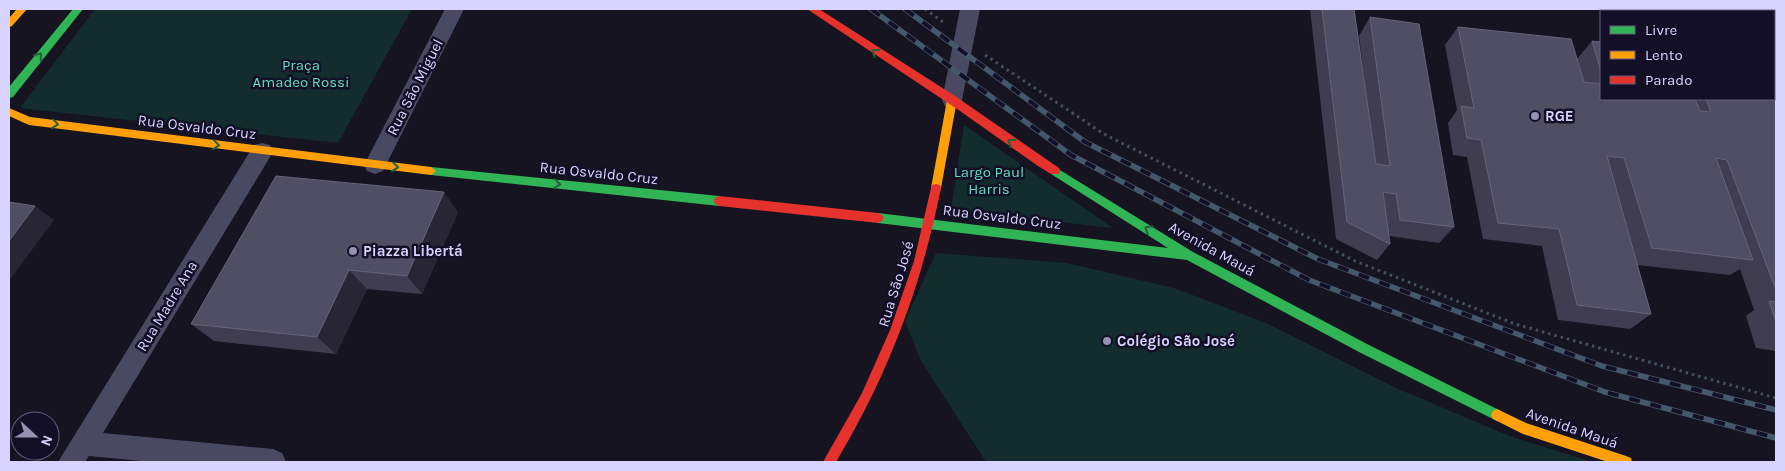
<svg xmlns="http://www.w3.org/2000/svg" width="1785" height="471" font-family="Karla,sans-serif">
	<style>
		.green { fill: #132c2d }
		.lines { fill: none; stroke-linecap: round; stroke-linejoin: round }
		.path { stroke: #44505f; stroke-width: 3; stroke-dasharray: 2.5 4; stroke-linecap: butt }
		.street { fill: #4a4962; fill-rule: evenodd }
		.fast { fill: #30b455; fill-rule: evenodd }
		.slow { fill: #ff9f0a; fill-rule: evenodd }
		.jam { fill: #e5322d; fill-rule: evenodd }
		.rail-casing { stroke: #43596b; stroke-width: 5.5 }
		.rail { stroke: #130f26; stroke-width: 4; stroke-dasharray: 11; stroke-linecap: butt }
		.wall { fill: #403d50 }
		.shaded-wall { fill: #282635 }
		.building { fill: #504e63; stroke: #66637b }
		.oneway { stroke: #22623e }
		.poi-dot { fill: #9591b1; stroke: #130f26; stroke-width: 2 }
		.labels { text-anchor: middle; stroke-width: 5; stroke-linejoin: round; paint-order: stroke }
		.park-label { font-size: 15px; fill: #5fe0c0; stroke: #130f26 }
		.street-label { font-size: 15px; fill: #d9d4ff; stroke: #130f26 }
		.poi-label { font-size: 15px; font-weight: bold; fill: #d9d4ff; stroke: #130f26; text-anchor: start }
	</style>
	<rect width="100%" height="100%" fill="#161421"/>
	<!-- green -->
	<path class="green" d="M95,9H412L338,143L20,108Z
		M964,125L1113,228L951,210Z
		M936,253L1067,263L1174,288L1266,323L1396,388L1512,437L1593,462H986L920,359L905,321Z"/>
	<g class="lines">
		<!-- path -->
		<path class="path" d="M925,9L943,22
			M985,55L1104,134L1355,261L1515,324L1776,398"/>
		<!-- street -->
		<path class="street" d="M445,9H464L383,171L375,174L367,171L364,165Z
			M960,9H980L962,100L959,106L952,108L945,106L942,100Z
			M262,143L270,145L273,151L270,157L103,433L273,449L282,453L286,462H152L89,456L85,462H58L254,145Z"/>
		<!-- fast -->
		<path class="fast" d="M73,9H83L13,97L9,98V87Z
			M431,167L719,196L723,198L724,201L723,204L719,206L431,175L426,171Z
			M1055,167L1193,252L1367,344L1501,411L1503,415L1501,419L1497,421L1359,352L1187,260L878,223L874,221L872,218L874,215L878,213L1168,248L1051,174L1050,171Z"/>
		<!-- slow -->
		<path class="slow" d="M17,9H27L12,26L9,27V18Z
			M952,96L957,100L941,188L940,191H932L931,188L947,100Z
			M9,108L30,117L431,167L436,171L431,175L29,125L9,116Z
			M1497,409L1526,423L1626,456L1631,458L1632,462H1608L1523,434L1493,419L1491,415L1493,411Z"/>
		<!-- jam -->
		<path class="jam" d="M807,9H819L955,96L1059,168L1060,171L1059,174H1051L1038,166L960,111Z
			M936,184L940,185L941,188C921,288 888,375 836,462H823L862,393L890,330L914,261L931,188L932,185Z
			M719,196L878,213L882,215L884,218L882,221L878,223L719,206L715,204L714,201L715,198Z"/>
		<!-- rail casing -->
		<g class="rail-casing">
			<path id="rail" d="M871,9L1071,155L1309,280L1605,392L1776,438
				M905,9L1085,142L1318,259L1602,366L1776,410"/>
		</g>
		<!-- rail -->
		<use href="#rail" class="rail"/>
	</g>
	<!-- wall -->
	<path class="wall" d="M1310,9H1354L1370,124L1359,36L1370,17L1454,227L1439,243L1389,236L1390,244L1377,260L1336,239Z
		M1763,9H1776V351L1756,348L1746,316L1754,310L1740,269L1730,275L1637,265L1651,314L1630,329L1558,320L1542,246L1483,239L1467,157L1453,155L1448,123L1457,110L1445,45L1458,27L1577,59L1592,41L1601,42V99H1774V11H1764Z
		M458,212L422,294L367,289L336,354L214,341L191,324Z"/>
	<!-- shaded-wall -->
	<path class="shaded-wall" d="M444,192L458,212L422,294L407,276Z
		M35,206L54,220L9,281V241Z
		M349,270L367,289L336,354L317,337Z"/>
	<!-- building -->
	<path class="building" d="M1322,9H1354L1376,164L1390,166L1370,17L1419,24L1454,227L1400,220L1396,194L1383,192L1390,244L1347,222Z
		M1774,23H1776V290L1727,160L1716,158L1753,260L1652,248L1624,158L1607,156L1651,314L1577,305L1559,229L1498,223L1481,140L1467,138L1461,106L1474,108L1458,27L1571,39L1584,82L1601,84V99H1695L1700,111L1711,112L1706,99H1774Z
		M1592,41L1601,42V71Z
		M276,176L444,192L407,276L349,270L317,337L191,324Z
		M9,202L35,206L9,241Z
		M1769,301L1776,302V322Z"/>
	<!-- one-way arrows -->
	<defs><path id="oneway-chevron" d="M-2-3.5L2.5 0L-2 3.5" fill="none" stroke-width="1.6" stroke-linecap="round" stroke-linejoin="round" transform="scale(1.25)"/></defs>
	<g class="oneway">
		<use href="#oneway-chevron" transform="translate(875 52) rotate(-146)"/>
		<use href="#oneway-chevron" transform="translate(39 56) rotate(-51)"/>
		<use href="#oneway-chevron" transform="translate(55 124) rotate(7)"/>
		<use href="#oneway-chevron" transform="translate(1011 142) rotate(-145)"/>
		<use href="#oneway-chevron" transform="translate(216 145) rotate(7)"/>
		<use href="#oneway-chevron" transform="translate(395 167) rotate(6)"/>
		<use href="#oneway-chevron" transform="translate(557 184) rotate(6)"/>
		<use href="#oneway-chevron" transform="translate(1148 229) rotate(-148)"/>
	</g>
	<!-- markers -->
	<g class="poi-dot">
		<circle cx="1535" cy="116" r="5"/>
		<circle cx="353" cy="251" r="5"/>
		<circle cx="1107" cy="341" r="5"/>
	</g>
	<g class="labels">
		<!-- park labels -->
		<g class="park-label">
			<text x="301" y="70">Praça<tspan x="301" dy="17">Amadeo Rossi</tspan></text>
			<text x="989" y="177">Largo Paul<tspan x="989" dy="17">Harris</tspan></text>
		</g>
		<!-- street labels -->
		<g class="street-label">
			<text transform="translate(415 87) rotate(-63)" y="5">Rua São Miguel</text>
			<text transform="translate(197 127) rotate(7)" y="5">Rua Osvaldo Cruz</text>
			<text transform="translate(599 173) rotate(6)" y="5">Rua Osvaldo Cruz</text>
			<text transform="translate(1002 217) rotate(7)" y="5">Rua Osvaldo Cruz</text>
			<text transform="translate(1212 249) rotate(29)" y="5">Avenida Mauá</text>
			<text transform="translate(896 284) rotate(-73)" y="5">Rua São José</text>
			<text transform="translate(167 306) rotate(-59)" y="5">Rua Madre Ana</text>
			<text transform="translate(1572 428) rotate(19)" y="5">Avenida Mauá</text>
		</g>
		<!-- poi labels -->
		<g class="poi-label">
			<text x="1545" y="121">RGE</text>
			<text x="363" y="256">Piazza Libertá</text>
			<text x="1117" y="346">Colégio São José</text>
		</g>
	</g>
	<!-- border -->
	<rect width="1785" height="471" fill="none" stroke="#d9d4ff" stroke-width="20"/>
	<!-- legend -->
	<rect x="1600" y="10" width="175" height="90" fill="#130f26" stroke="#625e7d"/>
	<rect x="1610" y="26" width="25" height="8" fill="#30b455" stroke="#625e7d"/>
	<text x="1645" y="35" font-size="15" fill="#d9d4ff">Livre</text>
	<rect x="1610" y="51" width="25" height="8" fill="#ff9f0a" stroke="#625e7d"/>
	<text x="1645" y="60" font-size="15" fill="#d9d4ff">Lento</text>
	<rect x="1610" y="76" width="25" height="8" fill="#e5322d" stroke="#625e7d"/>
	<text x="1645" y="85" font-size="15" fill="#d9d4ff">Parado</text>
	<!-- north arrow -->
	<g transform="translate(35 436) rotate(111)"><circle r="24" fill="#130f26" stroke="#625e7d"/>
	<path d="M0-4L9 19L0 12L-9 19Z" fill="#9591b1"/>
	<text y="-8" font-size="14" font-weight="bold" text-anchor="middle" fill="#d9d4ff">N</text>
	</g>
</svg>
